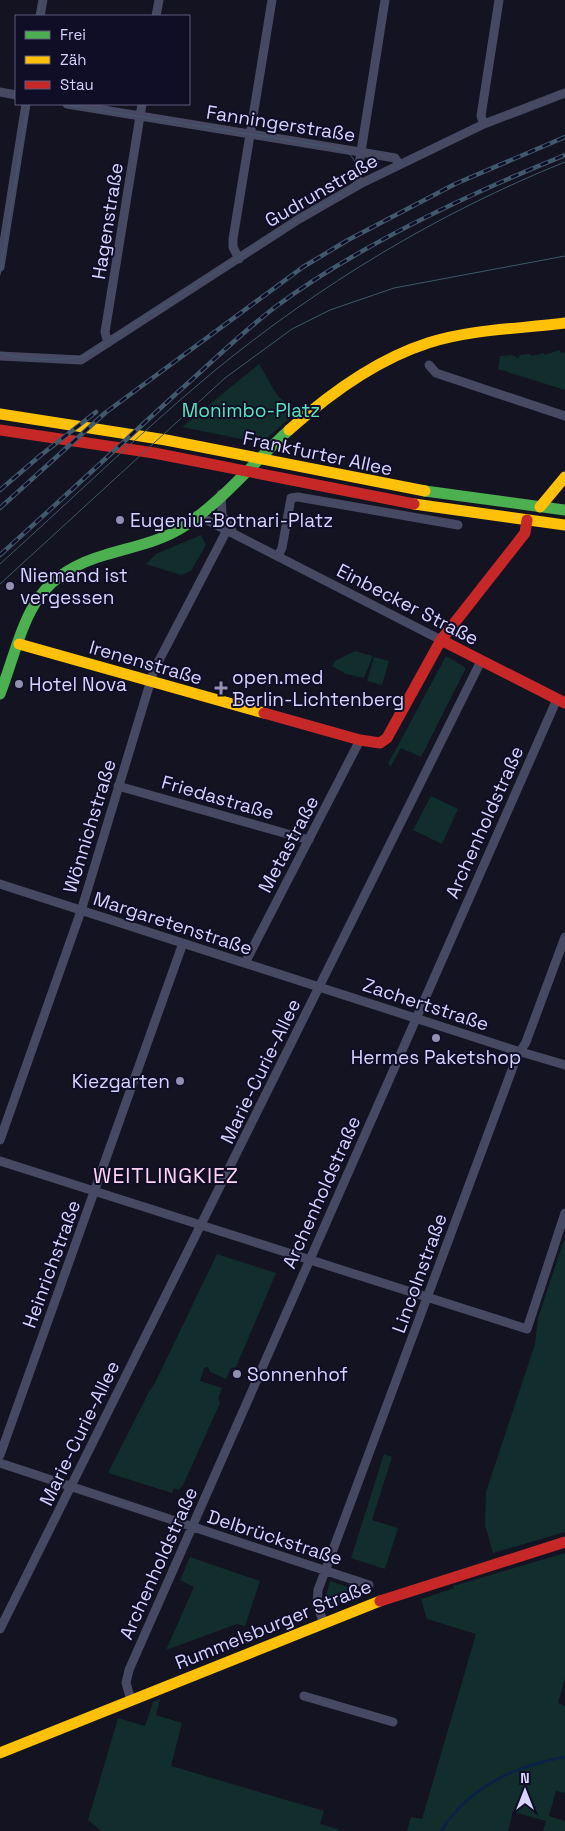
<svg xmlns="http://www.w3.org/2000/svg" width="565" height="1831" font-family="'Space Grotesk',sans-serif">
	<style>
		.green { fill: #112d2c }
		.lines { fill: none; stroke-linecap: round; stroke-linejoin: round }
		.stream { stroke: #092247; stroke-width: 2.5 }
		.street { stroke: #474862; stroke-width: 9 }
		.fast { stroke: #4caf50; stroke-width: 11 }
		.slow { stroke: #ffc107; stroke-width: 11 }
		.jam { stroke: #c62828; stroke-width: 11 }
		.tram { stroke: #40596b; stroke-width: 1 }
		.rail-casing { stroke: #40596b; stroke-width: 4.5 }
		.rail { stroke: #100d27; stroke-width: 2.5; stroke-dasharray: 8; stroke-linecap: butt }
		.poi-dot { fill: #9290b1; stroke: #100d27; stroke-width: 2 }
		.labels { text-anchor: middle; stroke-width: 4; stroke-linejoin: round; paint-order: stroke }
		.street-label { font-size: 19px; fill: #d6d3ff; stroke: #100d27 }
		.park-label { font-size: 19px; fill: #56e8bc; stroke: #100d27 }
		.poi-label { font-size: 19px; fill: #d6d3ff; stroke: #100d27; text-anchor: start }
		.quarter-label { font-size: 21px; letter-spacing: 1px; fill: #ffd5f2; stroke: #100d27 }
	</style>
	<rect width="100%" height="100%" fill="#141321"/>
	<!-- green -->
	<path class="green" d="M560,350V353L565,352V390L498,369L500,356L512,355L518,358L520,355L531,354V356L544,353V355Z
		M259,364L277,395L296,413L261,443L182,427Z
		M201,535L206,545L191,571L181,575L146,564L156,554Z
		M355,651L373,656L364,678L346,674L332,666L335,661Z
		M446,656L466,668L421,757L401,748L391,766L388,764Z
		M374,657L389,661L382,685L367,681Z
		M431,796L458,809L442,844L413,830Z
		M565,1237V1532L493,1553L485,1525L486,1492L535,1344L538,1318Z
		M217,1254L276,1273L236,1367L231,1368L226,1379L210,1372L208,1367L204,1368L200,1381L222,1388L218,1398L220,1403L184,1483L179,1490L174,1488L172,1493L108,1473L151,1388L154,1385Z
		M384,1454L392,1457L372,1520L398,1528L385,1569L351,1558Z
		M565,1553V1679L558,1703L565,1706V1793L556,1791L549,1816L565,1821V1831H543L546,1821L513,1812L508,1831H407L411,1817L422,1819L476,1634L427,1619L421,1599L454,1588L453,1586Z
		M190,1557L260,1581L245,1626L237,1624L166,1650L194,1587L180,1580Z
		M330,1581L362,1592V1594L328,1607L326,1595Z
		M160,1699L156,1715L182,1723L171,1766L324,1811L320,1824L343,1831H101L88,1820L118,1718L145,1726L153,1702Z"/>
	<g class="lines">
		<!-- stream -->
		<path class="stream" d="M441,1831C469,1787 514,1766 565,1757"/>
		<!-- street -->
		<path class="street" d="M40,16L43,0
			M156,16L159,0
			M0,92L16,95
			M67,104L360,152L395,158L399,164
			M484,124L481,116L499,0
			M360,184L357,177L385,0
			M239,259L233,247V239L272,0
			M0,267L26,104
			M108,343L105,332L142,104
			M0,356L81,360L299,219L360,184L484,124L565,93
			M429,365L436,373L565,416
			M221,494L222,515L232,531
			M197,515L441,640
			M278,556L282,548L291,498L298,497L458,525
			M118,786L309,840
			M0,884L511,1049L565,1065
			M245,963L360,740
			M0,1140L81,911L154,670L227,530
			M0,1161L527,1329L565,1213
			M0,1455L183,943
			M0,1463L369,1585
			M323,1621L317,1604L318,1590L516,1059L526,1042L565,937
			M0,1629L481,661
			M304,1696L393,1722
			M131,1700L126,1683L129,1670L557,699"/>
		<!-- fast -->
		<path class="fast" d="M425,491L565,510
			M0,694C25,627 27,577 105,555C131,547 160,542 183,527C223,501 254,462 289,430"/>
		<!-- slow -->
		<path class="slow" d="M0,414L166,440L425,491
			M289,430C328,395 378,359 428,343C471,329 520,329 565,323
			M414,504L565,525
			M540,507L565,477
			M19,644L264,713
			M0,1753L380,1601"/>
		<!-- jam -->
		<path class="jam" d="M0,430L154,453L414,504
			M441,640L565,703
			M264,713L360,740L380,743L387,738L441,640L525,533L527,520
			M380,1601L565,1542"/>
		<!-- tram -->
		<path class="tram" d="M38,16L41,0
			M0,275L28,104
			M0,352C15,361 73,362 88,354L307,213C324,203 368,188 355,162C351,154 345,150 337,148L61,104
			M0,564C71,500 140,433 213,372C319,285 438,213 565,162
			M0,584L225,378L292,329L330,310L394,288L565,256"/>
		<!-- rail casing -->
		<g class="rail-casing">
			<path id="rail" d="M0,490L41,455L96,412
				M0,508L105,413L303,267L348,240L455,184L565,137
				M0,555C60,501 119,446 178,392C211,363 243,331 278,305C361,244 469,194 565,155"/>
		</g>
		<!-- rail -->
		<use href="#rail" class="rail"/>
	</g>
	<!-- markers -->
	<g class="poi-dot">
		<circle cx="120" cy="520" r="5"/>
		<circle cx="10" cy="586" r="5"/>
		<circle cx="19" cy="684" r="5"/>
		<path d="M218.5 680.5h5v5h5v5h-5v5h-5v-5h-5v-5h5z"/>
		<circle cx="436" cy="1038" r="5"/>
		<circle cx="180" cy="1081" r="5"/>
		<circle cx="237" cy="1374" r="5"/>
	</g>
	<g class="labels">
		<!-- street labels -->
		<g class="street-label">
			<text transform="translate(281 123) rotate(9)" y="7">Fanningerstraße</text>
			<text transform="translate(321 190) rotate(-30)" y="7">Gudrunstraße</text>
			<text transform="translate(107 221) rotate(-81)" y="7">Hagenstraße</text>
			<text transform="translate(318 453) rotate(12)" y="7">Frankfurter Allee</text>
			<text transform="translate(408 604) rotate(27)" y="7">Einbecker Straße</text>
			<text transform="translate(146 662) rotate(16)" y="7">Irenenstraße</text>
			<text transform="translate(218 797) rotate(16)" y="7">Friedastraße</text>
			<text transform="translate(484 822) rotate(-66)" y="7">Archenholdstraße</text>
			<text transform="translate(89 826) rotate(-73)" y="7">Wönnichstraße</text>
			<text transform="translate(288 844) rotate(-62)" y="7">Metastraße</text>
			<text transform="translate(173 923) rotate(18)" y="7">Margaretenstraße</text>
			<text transform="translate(426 1004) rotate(18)" y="7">Zachertstraße</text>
			<text transform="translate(260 1071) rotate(-64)" y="7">Marie-Curie-Allee</text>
			<text transform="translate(321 1192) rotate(-66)" y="7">Archenholdstraße</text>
			<text transform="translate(51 1264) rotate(-70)" y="7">Heinrichstraße</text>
			<text transform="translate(419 1273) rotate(-70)" y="7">Lincolnstraße</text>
			<text transform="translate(79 1433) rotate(-64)" y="7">Marie-Curie-Allee</text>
			<text transform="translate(275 1537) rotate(18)" y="7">Delbrückstraße</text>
			<text transform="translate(158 1563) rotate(-66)" y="7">Archenholdstraße</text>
			<text transform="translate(273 1624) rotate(-22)" y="7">Rummelsburger Straße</text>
		</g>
		<!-- park labels -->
		<g class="park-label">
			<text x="251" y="417">Monimbo-Platz</text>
		</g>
		<!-- poi labels -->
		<g class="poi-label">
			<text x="130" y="527">Eugeniu-Botnari-Platz</text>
			<text x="20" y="582">Niemand ist<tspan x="20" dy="22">vergessen</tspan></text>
			<text x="232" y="684">open.med<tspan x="232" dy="22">Berlin-Lichtenberg</tspan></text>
			<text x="29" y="691">Hotel Nova</text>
			<text x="436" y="1064" text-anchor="middle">Hermes Paketshop</text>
			<text x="170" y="1088" text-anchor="end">Kiezgarten</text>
			<text x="247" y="1381">Sonnenhof</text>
		</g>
		<!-- quarter labels -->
		<g class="quarter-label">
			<text x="166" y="1183">WEITLINGKIEZ</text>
		</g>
	</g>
	<!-- legend -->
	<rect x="15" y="15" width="175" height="90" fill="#100d27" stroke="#5f5c7d"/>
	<rect x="25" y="31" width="25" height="8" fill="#4caf50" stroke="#5f5c7d"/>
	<text x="60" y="40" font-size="15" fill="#d6d3ff">Frei</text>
	<rect x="25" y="56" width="25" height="8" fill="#ffc107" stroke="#5f5c7d"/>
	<text x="60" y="65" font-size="15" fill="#d6d3ff">Zäh</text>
	<rect x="25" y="81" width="25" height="8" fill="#c62828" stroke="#5f5c7d"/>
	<text x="60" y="90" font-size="15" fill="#d6d3ff">Stau</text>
	<!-- north arrow -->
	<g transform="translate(525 1791)" stroke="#100d27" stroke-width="4" paint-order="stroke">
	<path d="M0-4L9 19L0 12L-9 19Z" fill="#d6d3ff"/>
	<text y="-8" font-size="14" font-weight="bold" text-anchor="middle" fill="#d6d3ff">N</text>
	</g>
</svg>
